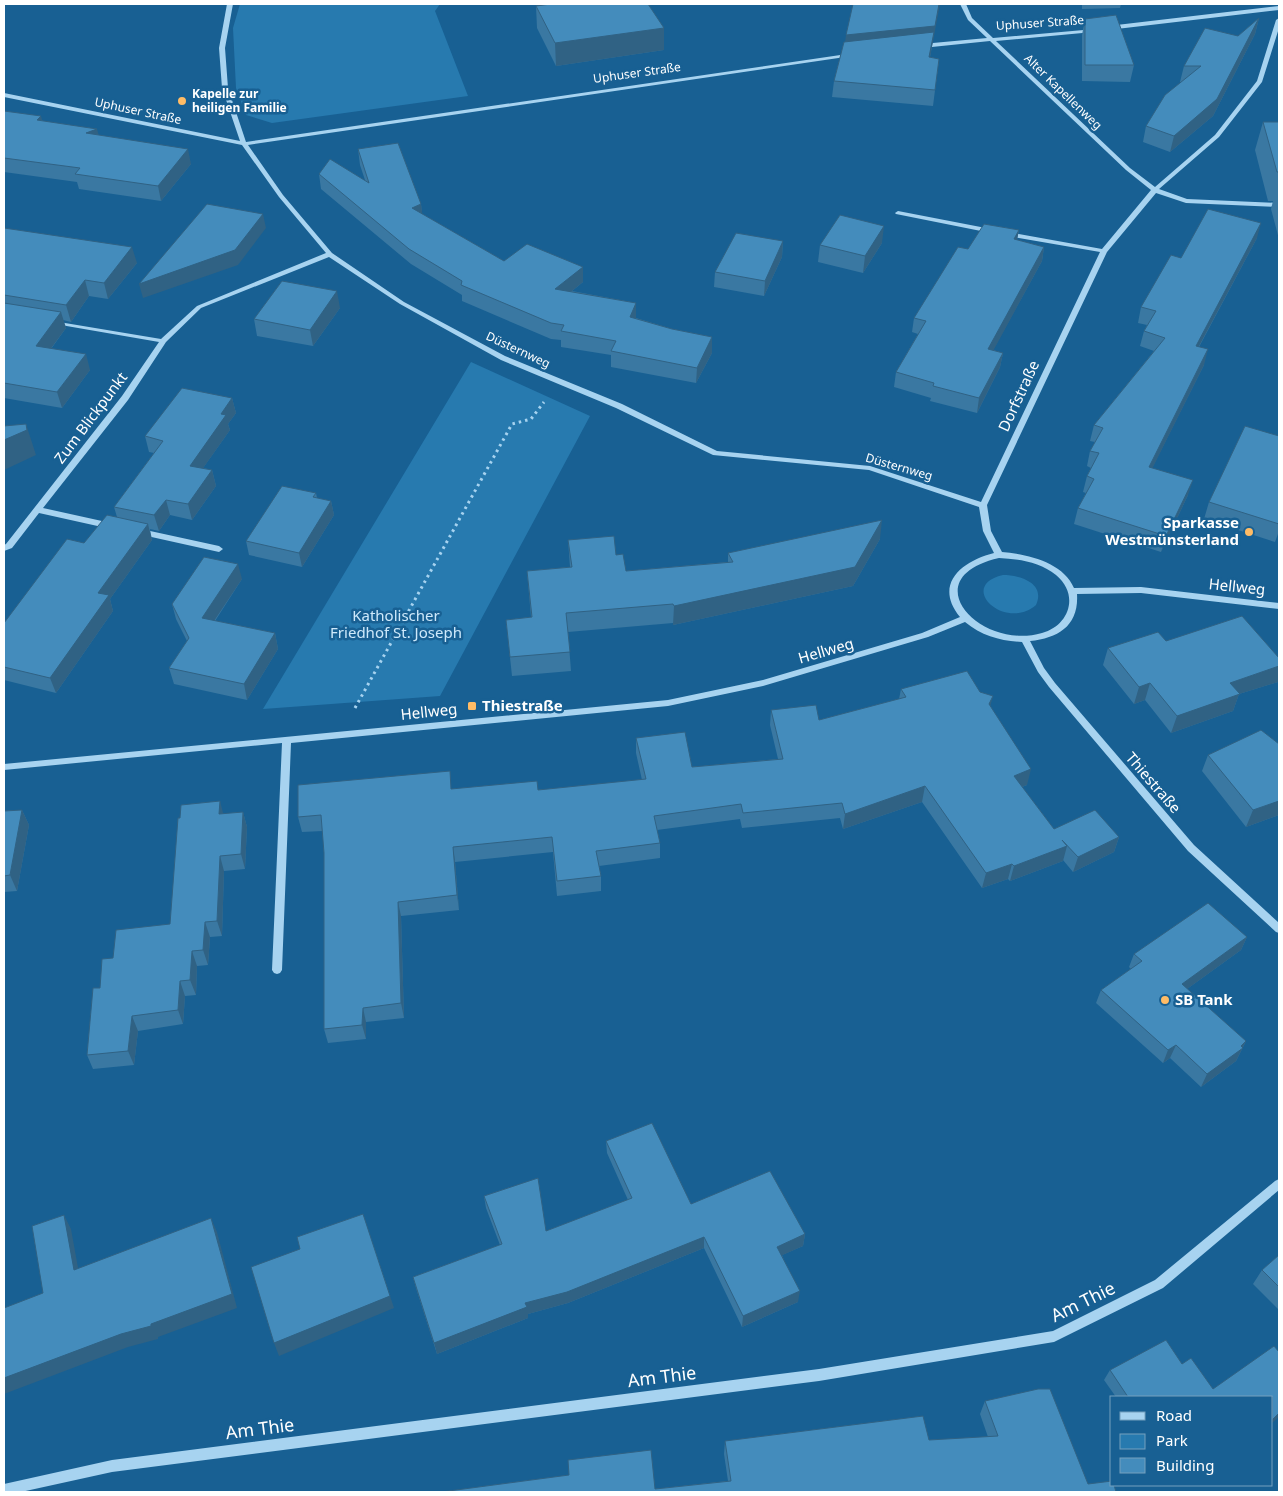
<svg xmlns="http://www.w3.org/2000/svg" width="1283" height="1496" font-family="'Noto Sans',sans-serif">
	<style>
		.green { fill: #277aaf }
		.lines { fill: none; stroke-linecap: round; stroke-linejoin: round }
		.path { stroke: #a7d3f0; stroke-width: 3; stroke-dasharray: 2.5 4; stroke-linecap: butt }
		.minor { fill: #a7d3f0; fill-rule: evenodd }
		.wall { fill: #3a78a2 }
		.shaded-wall { fill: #306284 }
		.building { fill: #448cbc; stroke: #306284 }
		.poi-dot { fill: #ffbc66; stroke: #186093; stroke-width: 2 }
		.labels { text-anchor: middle; stroke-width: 5; stroke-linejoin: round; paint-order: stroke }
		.far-street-label { font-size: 12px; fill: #fff; stroke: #186093 }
		.far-poi-label { font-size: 12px; font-weight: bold; fill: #fff; stroke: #186093; text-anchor: start }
		.street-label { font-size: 15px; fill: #fff; stroke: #186093 }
		.poi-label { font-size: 15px; font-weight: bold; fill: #fff; stroke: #186093; text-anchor: start }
		.park-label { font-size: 15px; fill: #cee9fb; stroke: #186093 }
		.near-street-label { font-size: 18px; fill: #fff; stroke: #186093 }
	</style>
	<rect width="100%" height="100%" fill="#186093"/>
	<!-- green -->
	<path class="green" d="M240,4H440L435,11L468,96L272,123L246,115L236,88L233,28Z
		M471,362L590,416L440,696L263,709Z
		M1003,575C1020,575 1046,583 1036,605C1005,632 956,586 1003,575Z"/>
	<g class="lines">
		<!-- path -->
		<path class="path" d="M355,708L512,424L531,419L544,402"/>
		<!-- minor -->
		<path class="minor" d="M227,4H233L225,48L228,88L246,142L854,53L855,54L852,56L248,145L283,195L332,253L404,302L505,356L622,404L717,451L870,466L981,502L1100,252L1008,236L1005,234L1008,232L1102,249L1151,190L1126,170L990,41L922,48L919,46L922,44L987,38L968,20L960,4H966L972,18L993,38L1095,29L1096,30L1093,32L996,41L1130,168L1155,187L1215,135L1257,81L1276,20L1279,18V28L1262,82L1219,137L1159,189L1187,199L1279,203V207L1186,203L1156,193L1107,252L987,505L991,531L1002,552C1027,554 1063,562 1074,588L1141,587L1279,603V609L1141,593L1077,594C1079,625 1059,638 1030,641L1044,668L1055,683L1194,845L1279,923V933L1276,932L1188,851L1049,687L1038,672L1022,642C1001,641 982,636 965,622L928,637L763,686L668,706L291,743L282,970L280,973L277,974L274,973L272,970L282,743L4,770V764L668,700L763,680L922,633L960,617C933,584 962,561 994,553L983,531L979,507L869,470L713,455L616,408L501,360L400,304L329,257L201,308L166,342L128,400L43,508L111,523L115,526L114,528L111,529L39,513L12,548L4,551V545L6,544L122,396L159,342L55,324L52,322L53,321L161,339L197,306L326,253L279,197L242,145L4,97V93L240,141L222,88L219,48ZM999,558C1019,559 1040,562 1056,575C1080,595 1069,626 1042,633C980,651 912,578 999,558Z
			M1279,6V10L1108,30L1105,28L1108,26Z
			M898,211L991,229L994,231L991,233L896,214L895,213Z
			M141,529L219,546L223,549L219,552L138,534L137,532L138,530Z
			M1279,1179V1190L1163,1288L1054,1342L819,1381L112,1472L21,1492H4V1484L112,1460L819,1369L1053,1331L1155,1280L1275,1181Z"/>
	</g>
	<!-- wall -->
	<path class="wall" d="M1082,4H1121L1120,8L1082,9Z
		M536,6L664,28V50L556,66L537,28Z
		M1259,18L1255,34L1213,116L1170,152L1143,142L1146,126L1181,82H1180L1184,66L1238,36Z
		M1085,19L1134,65L1130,82L1082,81V35Z
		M933,41L930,57L939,59L933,106L832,97L834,81L844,42Z
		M4,111L99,135L191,164L161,201L79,189L77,182L4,172Z
		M1263,122H1279V239L1271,209L1273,201H1268L1255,150Z
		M358,149L421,204L422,214L504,261L583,282L572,291L636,303V318L672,329L712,337V353L696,383L611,367V355L561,347V340L551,339L462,301V295L411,264L321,189L319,174L365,180L360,165Z
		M4,228L137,263L108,299L89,296L71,322L63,320L66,328L51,349L90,370L62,408L4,398Z
		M1019,230L1017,240L1044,247L1042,261L993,350L1003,353L1000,367L977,413L930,401L931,398L894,387L896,372L918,334L912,332L914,318L968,249Z
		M1257,238L1199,347L1204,365L1152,468L1188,495L1161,552L1074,524L1078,508L1086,493L1083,492L1087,476L1091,468L1087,466L1090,451L1095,442L1090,441L1094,425L1154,351L1140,346L1144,331L1147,325L1138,323L1141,307L1181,258Z
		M783,241L782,257L764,296L714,287L715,272Z
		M882,243L863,273L818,262L820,245Z
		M340,308L313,346L257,336L254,319Z
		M232,398L236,413L228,424L230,430L203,468L212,470L216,486L192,520L170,515L159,531L150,529L152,540L110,599L113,611L56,693L4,680V623L84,543L117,517L114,507L154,453L149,452L145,436Z
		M1279,436V531L1275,542L1204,519L1209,502Z
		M316,493L317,498L331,501L334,515L302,567L249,555L246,541Z
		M880,539L853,586L673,625V623L568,632L571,671L512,676L506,620L531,617L527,571L570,567L568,540L616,555L626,571L728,562V553Z
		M242,579L215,621L275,633L278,649L247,700L174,684L169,668L187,641L176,619L172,604Z
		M1166,641L1279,658V679L1278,682L1239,694L1233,711L1171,733L1145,700L1134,704L1103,665L1108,648Z
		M901,689L990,707L1027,785L1022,787L1054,829L1119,837L1114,852L1073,872L1063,860V861L1010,881L1008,879L982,888L922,802L843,829L840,818L742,828L740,819L657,830L660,843V858L599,866L601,876V891L557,896L553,852L455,862L459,910L401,916L404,1018L366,1022V1039L328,1043L324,1029V853L323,831L302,832L298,817L452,789L538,790L642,780L636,753V738L692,767L778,759L770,725L771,710L819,720L899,699Z
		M1208,755L1279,815L1246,827L1202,771Z
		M22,810L29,825L17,891L4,892V811Z
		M243,812L247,827L245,869L224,871L222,936L210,937L208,965L197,966L196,995L185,996L183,1024L138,1031L134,1065L93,1069L87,1055L100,988L113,958L170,924L223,814Z
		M1247,937L1241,950L1187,989L1246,1041L1236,1061L1201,1087L1170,1058L1163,1063L1096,1003L1101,990L1131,969L1129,967L1134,954Z
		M606,1141L691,1204L805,1234L803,1246L782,1255L798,1302L742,1327L704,1248L568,1303L528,1314V1318L437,1354L416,1288L413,1277L500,1245L486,1208L484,1196L546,1231L628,1200L607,1153Z
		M1279,1255V1310L1253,1284L1262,1270Z
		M1182,1364L1213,1389L1272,1397H1116L1104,1380L1110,1370Z
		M985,1401L1088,1484L1112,1485L655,1489L728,1481L724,1454L725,1441L929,1440L988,1437L980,1414Z"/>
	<!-- shaded-wall -->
	<path class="shaded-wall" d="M940,4L927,73L844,51L846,35Z
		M1259,18L1255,34L1213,116L1170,152L1174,136Z
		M664,28V50L556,66L555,43Z
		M41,116L45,130L37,120Z
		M97,129L101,143L86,133Z
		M188,149L191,164L161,201L158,186Z
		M421,204L423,219L412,208Z
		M263,214L266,228L238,265L143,298L139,284Z
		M1261,223L1257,238L1191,361L1196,346Z
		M884,226L882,243L863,273L865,256Z
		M1019,230L1016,244L1014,239Z
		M783,241L782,257L764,296L765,281Z
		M132,247L137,263L108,299L104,283Z
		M1044,247L1042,261L986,364L988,349Z
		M583,267V282L556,304L555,289Z
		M85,280L89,296L71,322L66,305Z
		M337,291L340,308L313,346L310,330Z
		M636,303V319L630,317Z
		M61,312L66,328L41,362L36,346Z
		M712,337V353L696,383L697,368Z
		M1208,349L1204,365L1145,483L1149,467Z
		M1003,353L1000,367L977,413L979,398Z
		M86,354L90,370L62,408L57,392Z
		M232,398L236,413L228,424L230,430L194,481L190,466L221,414Z
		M26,424L36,455L4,470V440Z
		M212,470L216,486L192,520L188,504Z
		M1193,480L1188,495L1161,552L1166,536Z
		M166,500L170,515L159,531L154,515Z
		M331,501L334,515L302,567L299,553Z
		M882,520L880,539L853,586L673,625L674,606Z
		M148,524L152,540L110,599L113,611L56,693L50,678L98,593Z
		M238,564L242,579L206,633L202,618Z
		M275,633L278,649L247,700L244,684Z
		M1279,666V679L1278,682L1239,694L1233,711L1171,733L1177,716L1230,683Z
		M1150,683L1145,700L1134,704L1139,687Z
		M993,696L989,711V704Z
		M1031,769L1027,785L1010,791L1014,776Z
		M925,786L922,802L843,829L845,814Z
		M220,801L224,817L219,814Z
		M1279,801V815L1246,827L1253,810Z
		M22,810L29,825L17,891L10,875Z
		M243,812L247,827L245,869L241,854Z
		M1119,837L1114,852L1073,872L1078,857Z
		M1067,846L1063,861L1010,881L1014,866Z
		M453,847L455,862L459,910L457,895Z
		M220,856L224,871L222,936L217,921Z
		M1012,864L1008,879L982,888L986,873Z
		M398,902L401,916L404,1018L401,1003Z
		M205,922L210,937L208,965L203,950Z
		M1247,937L1241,950L1176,997L1182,984Z
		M192,951L197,966L196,995L190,980Z
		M180,981L185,996L183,1024L178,1010Z
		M363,1008L366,1022V1039L362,1025Z
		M132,1016L138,1031L134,1065L128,1051Z
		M1246,1041L1236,1061L1201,1087L1207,1074Z
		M1176,1045L1170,1058L1163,1063L1168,1050Z
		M64,1215L71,1229L81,1284L74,1270Z
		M211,1218L217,1232L237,1308L158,1337V1339L128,1347L4,1394V1378L121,1334L151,1324Z
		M805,1234L803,1246L776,1258L777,1247Z
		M704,1237V1248L568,1303L528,1314V1318L437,1354L434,1343L525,1303Z
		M800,1291L798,1302L742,1327L743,1316Z
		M390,1296L394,1308L279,1356L274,1343Z
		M1279,1413V1417L1272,1423V1420Z"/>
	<!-- building -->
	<path class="building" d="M551,4H648L664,28L555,43L536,6Z
		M853,4H939L935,26L846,35Z
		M1116,15L1134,65H1085V19Z
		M1259,18L1217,99L1174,136L1146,126L1165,95L1201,66H1184L1205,28L1238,36Z
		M934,32L929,57L939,59L935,90L834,81L844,42Z
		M4,111L41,116L37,120L97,129L86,133L188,149L158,186L75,174L80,168L4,158Z
		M1263,122H1279V172H1277Z
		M398,143L421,204L412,208L504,261L527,244L583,267L555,289L636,303L630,317L672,329L712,337L697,368L611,351L616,341L561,331L564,325L551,323L461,285L462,281L409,249L319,174L330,159L369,183L358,149Z
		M207,204L263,214L235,250L139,284Z
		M1208,209L1261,223L1196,346L1208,349L1149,467L1193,480L1166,536L1078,508L1094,479L1087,476L1099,453L1090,451L1103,428L1094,425L1165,338L1144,331L1156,311L1141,307L1171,255L1181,258Z
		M840,215L884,226L865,256L820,245Z
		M984,224L1019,230L1014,239L1044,247L988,349L1003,353L979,398L933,386L934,383L896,372L926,321L914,318L958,247L968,249Z
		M4,228L132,247L104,283L85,280L66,305L4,295Z
		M736,233L783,241L765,281L715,272Z
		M282,281L337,291L310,330L254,319Z
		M4,303L61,312L36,346L86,354L57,392L4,383Z
		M182,388L232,398L221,414L226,415L190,466L212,470L188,504L166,500L154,515L114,507L163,441L145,436Z
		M26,424L27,430L4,440V426Z
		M1245,426L1279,436V524L1209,502Z
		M282,486L316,493L313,497L331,501L299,553L246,541Z
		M107,515L148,524L98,593L109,595L50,678L4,667V623L67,539L84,543Z
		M882,520L855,567L674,606L673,604L566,613L570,652L510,657L506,620L532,617L527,571L572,567L568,540L614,536L616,555L623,554L626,571L733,562L728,553Z
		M204,557L238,564L202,618L275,633L244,684L169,668L189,638L172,604Z
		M1242,616L1279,658V666L1230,683L1240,694L1177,716L1150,683L1139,687L1108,648L1158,632L1166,641Z
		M967,671L980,692L993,696L989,704L1031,769L1014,776L1054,829L1095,810L1119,837L1078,857L1062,840L1067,846L1014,866L1012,864L986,873L925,786L845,814L842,803L743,813L741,804L654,816L660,843L596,851L601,876L557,881L552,837L453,847L457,895L398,902L401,1003L363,1008L362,1025L324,1029V853L321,815L298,817V785L450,771L451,789L537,781L538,790L646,779L636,738L685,732L692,767L783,759L771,710L816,705L819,720L906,697L901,689Z
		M1261,730L1279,744V801L1253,810L1208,755Z
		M220,801L219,814L243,812L241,854L220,856L217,921L205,922L203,950L192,951L190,980L180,981L178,1010L132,1016L128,1051L87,1055L93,988H100L102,959L113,958L116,930L170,924L178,818H180L181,805Z
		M22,810L10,875L4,876V811Z
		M1208,903L1247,937L1182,984L1246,1041L1241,1046L1243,1048L1207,1074L1176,1045L1168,1050L1101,990L1142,961L1134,954Z
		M652,1123L691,1204L770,1171L805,1234L777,1247L800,1291L743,1316L704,1237L567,1292L525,1303L527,1307L434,1343L413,1277L502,1244L484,1196L538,1178L546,1231L632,1198L606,1141Z
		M363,1214L390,1296L274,1343L251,1267L300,1249L297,1237Z
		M64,1215L74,1270L211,1218L232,1294L151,1324V1326L121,1334L4,1378V1308L43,1293L32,1226Z
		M1279,1255V1287L1262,1270Z
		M1166,1340L1182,1364L1191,1358L1213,1389L1274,1346L1279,1352V1413L1272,1420V1397H1128L1110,1370Z
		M1038,1389H1050L1088,1484L1112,1481V1485H1114L1116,1492H441L569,1475L568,1460L651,1450L655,1489L731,1481L725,1441L923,1416L929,1440L998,1436L985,1401Z"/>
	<!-- markers -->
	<g class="poi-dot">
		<circle cx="182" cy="101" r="5"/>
		<circle cx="1249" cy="532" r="5"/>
		<rect x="467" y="701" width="10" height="10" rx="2.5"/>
		<circle cx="1165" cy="1000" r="5"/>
	</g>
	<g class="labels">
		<!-- far-street labels -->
		<g class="far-street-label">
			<text transform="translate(1040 23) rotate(-4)" y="4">Uphuser Straße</text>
			<text transform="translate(637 73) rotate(-8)" y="4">Uphuser Straße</text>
			<text transform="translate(1063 92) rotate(44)" y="4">Alter Kapellenweg</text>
			<text transform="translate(138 111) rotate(12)" y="4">Uphuser Straße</text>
			<text transform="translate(518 350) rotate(25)" y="4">Düsternweg</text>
			<text transform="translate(899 467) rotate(16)" y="4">Düsternweg</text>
		</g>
		<!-- far-poi labels -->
		<g class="far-poi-label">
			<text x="192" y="98">Kapelle zur<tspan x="192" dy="14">heiligen Familie</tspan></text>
		</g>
		<!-- street labels -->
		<g class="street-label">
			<text transform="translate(1019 396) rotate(-65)" y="5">Dorfstraße</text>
			<text transform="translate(91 418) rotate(-53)" y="5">Zum Blickpunkt</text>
			<text transform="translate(1237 587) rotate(6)" y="5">Hellweg</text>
			<text transform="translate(826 651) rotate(-16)" y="5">Hellweg</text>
			<text transform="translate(429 712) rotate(-6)" y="5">Hellweg</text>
			<text transform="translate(1153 783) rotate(49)" y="5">Thiestraße</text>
		</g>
		<!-- poi labels -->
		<g class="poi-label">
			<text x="1239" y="528" text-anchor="end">Sparkasse<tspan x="1239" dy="17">Westmünsterland</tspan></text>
			<text x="482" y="711">Thiestraße</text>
			<text x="1175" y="1005">SB Tank</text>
		</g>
		<!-- park labels -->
		<g class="park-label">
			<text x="396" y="621">Katholischer<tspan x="396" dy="17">Friedhof St. Joseph</tspan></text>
		</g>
		<!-- near-street labels -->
		<g class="near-street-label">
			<text transform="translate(1083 1302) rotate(-26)" y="6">Am Thie</text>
			<text transform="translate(662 1377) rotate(-7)" y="6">Am Thie</text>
			<text transform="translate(260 1429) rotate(-7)" y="6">Am Thie</text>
		</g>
	</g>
	<!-- border -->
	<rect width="1283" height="1496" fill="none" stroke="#ffffff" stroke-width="10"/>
	<!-- legend -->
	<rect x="1110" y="1396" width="162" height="90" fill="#186093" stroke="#74a0be"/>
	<rect x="1120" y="1412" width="25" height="8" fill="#a7d3f0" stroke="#74a0be"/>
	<text x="1156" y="1421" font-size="15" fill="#ffffff">Road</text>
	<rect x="1120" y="1434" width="25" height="15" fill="#277aaf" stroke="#74a0be"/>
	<text x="1156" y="1446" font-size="15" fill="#ffffff">Park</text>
	<rect x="1120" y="1458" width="25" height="15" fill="#448cbc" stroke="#74a0be"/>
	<text x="1156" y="1471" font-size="15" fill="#ffffff">Building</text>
</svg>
